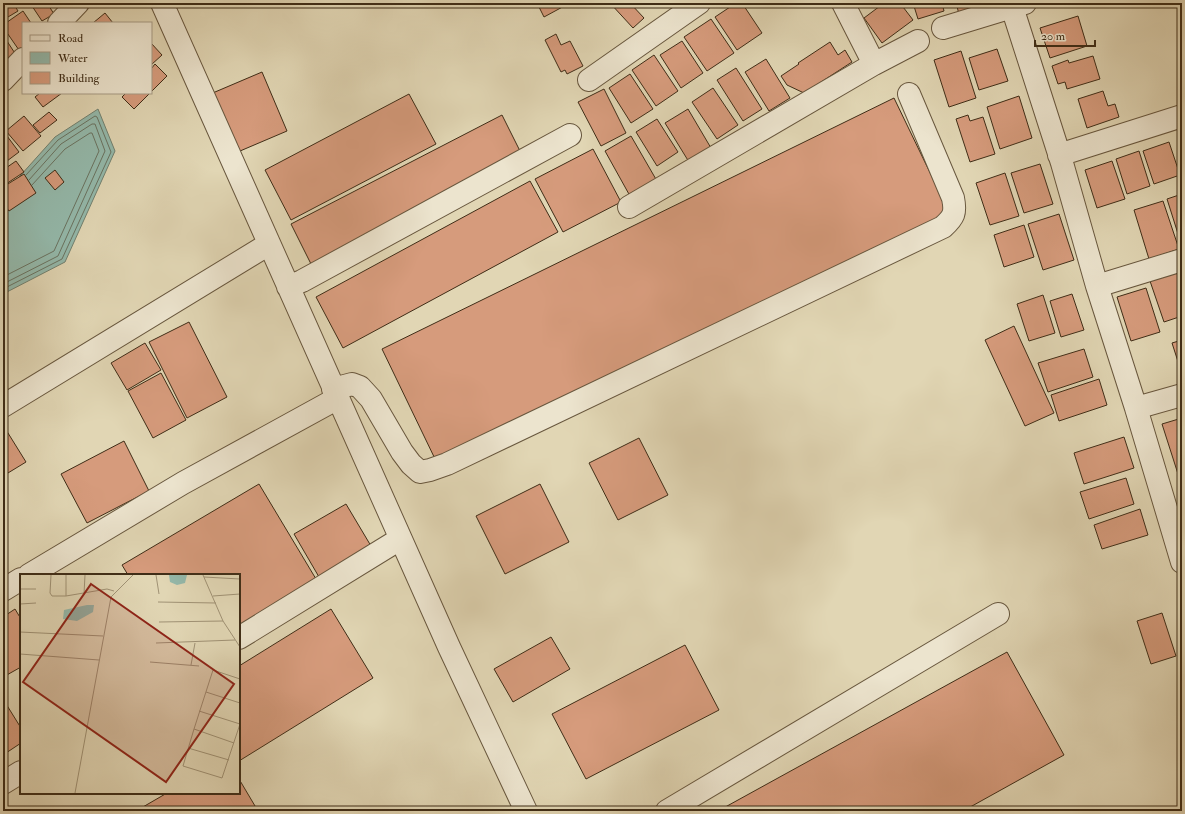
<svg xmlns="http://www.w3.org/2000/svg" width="1185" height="814" font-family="'IM FELL Double Pica',serif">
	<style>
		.water { fill: #94b9ab; stroke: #728170 }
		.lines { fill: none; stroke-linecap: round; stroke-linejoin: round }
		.shore { stroke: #6a7361; stroke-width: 1 }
		.building { fill: #d69b7c; stroke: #3f2d17 }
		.minor-casing { stroke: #68573e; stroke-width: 24 }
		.minor { stroke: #ece4ce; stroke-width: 22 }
		.inset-road { fill: none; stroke: #a09275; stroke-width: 1 }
		.view { fill: #8f2418; fill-opacity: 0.15; stroke: #8f2418; stroke-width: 2 }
		.inset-edge { fill: none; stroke: #3f2d17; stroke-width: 2 }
	</style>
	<rect width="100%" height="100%" fill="#e1d6b4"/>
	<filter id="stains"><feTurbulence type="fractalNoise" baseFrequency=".005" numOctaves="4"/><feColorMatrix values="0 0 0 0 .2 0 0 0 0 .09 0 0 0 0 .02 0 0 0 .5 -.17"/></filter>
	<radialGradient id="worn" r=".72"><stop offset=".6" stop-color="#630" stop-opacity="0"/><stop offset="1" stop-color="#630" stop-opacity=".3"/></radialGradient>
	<!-- water -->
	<path class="water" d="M98,109L115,151L65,262L3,294V195L55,137Z"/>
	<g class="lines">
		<!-- shore -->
		<path class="shore" d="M3,277L54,251L99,151L92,133H90L65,149L32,185
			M3,284L58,256L105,151L95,124H92L61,144L29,180
			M3,289L62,259L111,152L97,117L95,116L58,140L26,175"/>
	</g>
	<!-- building -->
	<path class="building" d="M3,3H13L18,11L3,20Z
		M30,3H47L54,14L42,21Z
		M537,3H567L568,4L544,17Z
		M610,3H630L644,18L633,28Z
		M736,3H742L762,33L737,50L715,17Z
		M884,3H900L913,20L882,43L864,18Z
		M913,3H942L944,11L918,19Z
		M956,3H990L959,14Z
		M23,11L31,23H23V52L21,53L3,27V25Z
		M105,13L113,23H93Z
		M1078,16L1087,46L1050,58L1040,28Z
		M711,19L734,53L707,71L684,37Z
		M556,34L561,45L570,41L583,66L567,74L565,70L561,72L545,40Z
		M3,35L20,61L3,72Z
		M682,41L703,73L681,88L660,55Z
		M830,42L838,55L845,50L852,62L804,93L787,85L781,76L799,64L798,63Z
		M151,43L162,55L151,65Z
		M997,49L1008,81L979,90L969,58Z
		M961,51L976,98L949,107L934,60Z
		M654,55L678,91L656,106L632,70Z
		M1093,56L1100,79L1067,89L1065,82L1058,84L1052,66L1068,60L1069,63Z
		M766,59L790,98L769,111L745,72Z
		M155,64L167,76L151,92V69Z
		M736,68L762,109L743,121L717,80Z
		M262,72L287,131L233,154L208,95Z
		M630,74L653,109L631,123L609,88Z
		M713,88L738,125L717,139L692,102Z
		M604,89L626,133L601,146L578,102Z
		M1103,91L1108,106L1115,104L1119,117L1087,128L1078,99Z
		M40,93H62L43,107L35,97Z
		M126,93H150L134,109L122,97Z
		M409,94L436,144L291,220L265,170Z
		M1019,96L1032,138L1000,149L987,107Z
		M894,98L949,212L437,463L382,349Z
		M688,109L711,148L689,162L665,123Z
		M49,112L57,120L40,133L33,125Z
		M502,115L522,155L311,264L291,224Z
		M968,115L970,121L983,117L995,154L970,162L956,119Z
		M24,116L41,136L23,151L6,131Z
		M657,119L678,152L657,166L636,132Z
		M4,132L19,152L3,164V133Z
		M631,136L657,181L630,196L605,151Z
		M1169,142L1180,175L1154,184L1143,151Z
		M593,149L621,202L563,232L535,179Z
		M1139,151L1150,186L1127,194L1116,159Z
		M16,161L24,172L3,186V170Z
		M1112,161L1125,199L1097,208L1085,170Z
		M1040,164L1053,204L1024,213L1011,173Z
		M55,170L64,182L55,190L45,178Z
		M1005,173L1019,216L990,225L976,183Z
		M24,174L36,193L9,211L3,203V187Z
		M530,181L558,232L343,348L316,297Z
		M1182,194V236L1179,237L1167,199Z
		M1163,201L1179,249L1149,259L1134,210Z
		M1059,214L1074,260L1043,270L1028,224Z
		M1024,225L1034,257L1004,267L994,235Z
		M1180,271L1182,278V316L1164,322L1150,281Z
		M1146,288L1160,332L1131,341L1117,297Z
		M1072,294L1084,330L1061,337L1050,301Z
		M1043,295L1055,333L1029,341L1017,304Z
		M189,322L227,397L187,418L149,342Z
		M1014,326L1054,413L1025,426L985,340Z
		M1182,340V374L1172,343Z
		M145,343L161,370L127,390L111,363Z
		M1084,349L1093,377L1048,392L1038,363Z
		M161,373L186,420L153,438L128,391Z
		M1099,379L1107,405L1059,421L1051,395Z
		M1182,418V472L1178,474L1162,424Z
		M3,425L26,462L3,476Z
		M1124,437L1134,468L1084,484L1074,453Z
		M639,438L668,495L618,520L589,463Z
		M124,441L149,491L87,523L61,474Z
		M1126,478L1134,504L1089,519L1080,492Z
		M259,484L316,579L239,625V575H128L122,565Z
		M540,484L569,542L505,574L476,516Z
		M346,504L371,546L319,577L294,534Z
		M1140,509L1148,535L1102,549L1094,525Z
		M15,609L21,619V667L5,676L3,672V617Z
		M331,609L373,678L239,761V666Z
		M1162,613L1176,656L1151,664L1137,621Z
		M551,637L570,669L513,702L494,669Z
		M685,645L719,710L586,779L552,714Z
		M1007,652L1064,755L963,811H718Z
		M3,699L21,728V743L3,755Z
		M239,779L258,811H136L167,793H239Z"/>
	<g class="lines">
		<!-- minor casing -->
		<g class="minor-casing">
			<path id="minor" d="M162,3L449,647L526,811
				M843,3L874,64
				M1025,3L1012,7L1062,163L1097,286L1136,408L1182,395
				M59,23L78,3
				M943,28L1012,7
				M3,80L23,59
				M589,80L699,3
				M1059,155L1182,116
				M629,207L874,64L918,41
				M1097,286L1182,260
				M288,287L302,281L570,135
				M333,389L352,384L360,387L371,399L402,452L411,464L420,472L430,470L447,464L943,227C954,217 956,213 953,198L909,94
				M3,406L269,244
				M1136,408L1182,562
				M29,575L183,483L338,398
				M3,590L21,579
				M239,638L400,539
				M3,783L21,772
				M667,811L998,614"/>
		</g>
		<!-- minor -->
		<use href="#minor" class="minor"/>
	</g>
	<!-- overview -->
	<g transform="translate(20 574)">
		<rect width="220" height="220" fill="#e1d6b4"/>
		<path d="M149,1H167L165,9L157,11L150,8ZM67,31H74L73,38L57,47L43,45L44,36Z" fill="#94b9ab"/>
		<path class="inset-road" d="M31,1L30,19L32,22H46L87,15L94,17M136,1L139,20M183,1L203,47L220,73M184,3L220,5M0,15H16M64,20L65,1M46,22V1M193,22L220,20M138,28L196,29M0,30L16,29M139,48L203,47M0,58L83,62M136,69L215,66M0,80L79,86M130,88L179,92M171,91L175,69M186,118L220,129M174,155L163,192L202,204L220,150L179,137M214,169L174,155L193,96L220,105M168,174L209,186M55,219L91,23L113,1"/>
		<path class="view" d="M71,10L214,110L146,208L3,108Z"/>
		<rect width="220" height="220" class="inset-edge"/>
	</g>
	<!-- margin -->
	<rect width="1185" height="814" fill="none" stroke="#e1d6b4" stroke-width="16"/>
	<rect x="4" y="4" width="1177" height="806" fill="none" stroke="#3f2d17" stroke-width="2"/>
	<rect x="8" y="8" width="1169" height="798" fill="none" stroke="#3f2d17"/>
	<!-- legend -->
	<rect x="22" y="22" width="130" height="72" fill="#ece4ce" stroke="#a79b85"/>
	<rect x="30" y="35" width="20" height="6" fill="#ece4ce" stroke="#a79b85"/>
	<text x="58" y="42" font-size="12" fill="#3f2d17">Road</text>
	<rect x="30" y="52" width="20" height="12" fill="#94b9ab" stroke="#a79b85"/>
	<text x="58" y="62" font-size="12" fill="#3f2d17">Water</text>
	<rect x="30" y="72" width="20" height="12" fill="#d69b7c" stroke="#a79b85"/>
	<text x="58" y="82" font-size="12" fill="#3f2d17">Building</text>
	<!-- scale -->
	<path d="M1035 40v6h60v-6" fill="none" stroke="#3f2d17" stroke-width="2"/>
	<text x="1041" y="40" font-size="12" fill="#3f2d17" stroke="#ece4ce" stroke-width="3" paint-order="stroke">20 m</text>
	<rect width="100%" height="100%" filter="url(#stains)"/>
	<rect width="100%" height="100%" fill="url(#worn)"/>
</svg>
